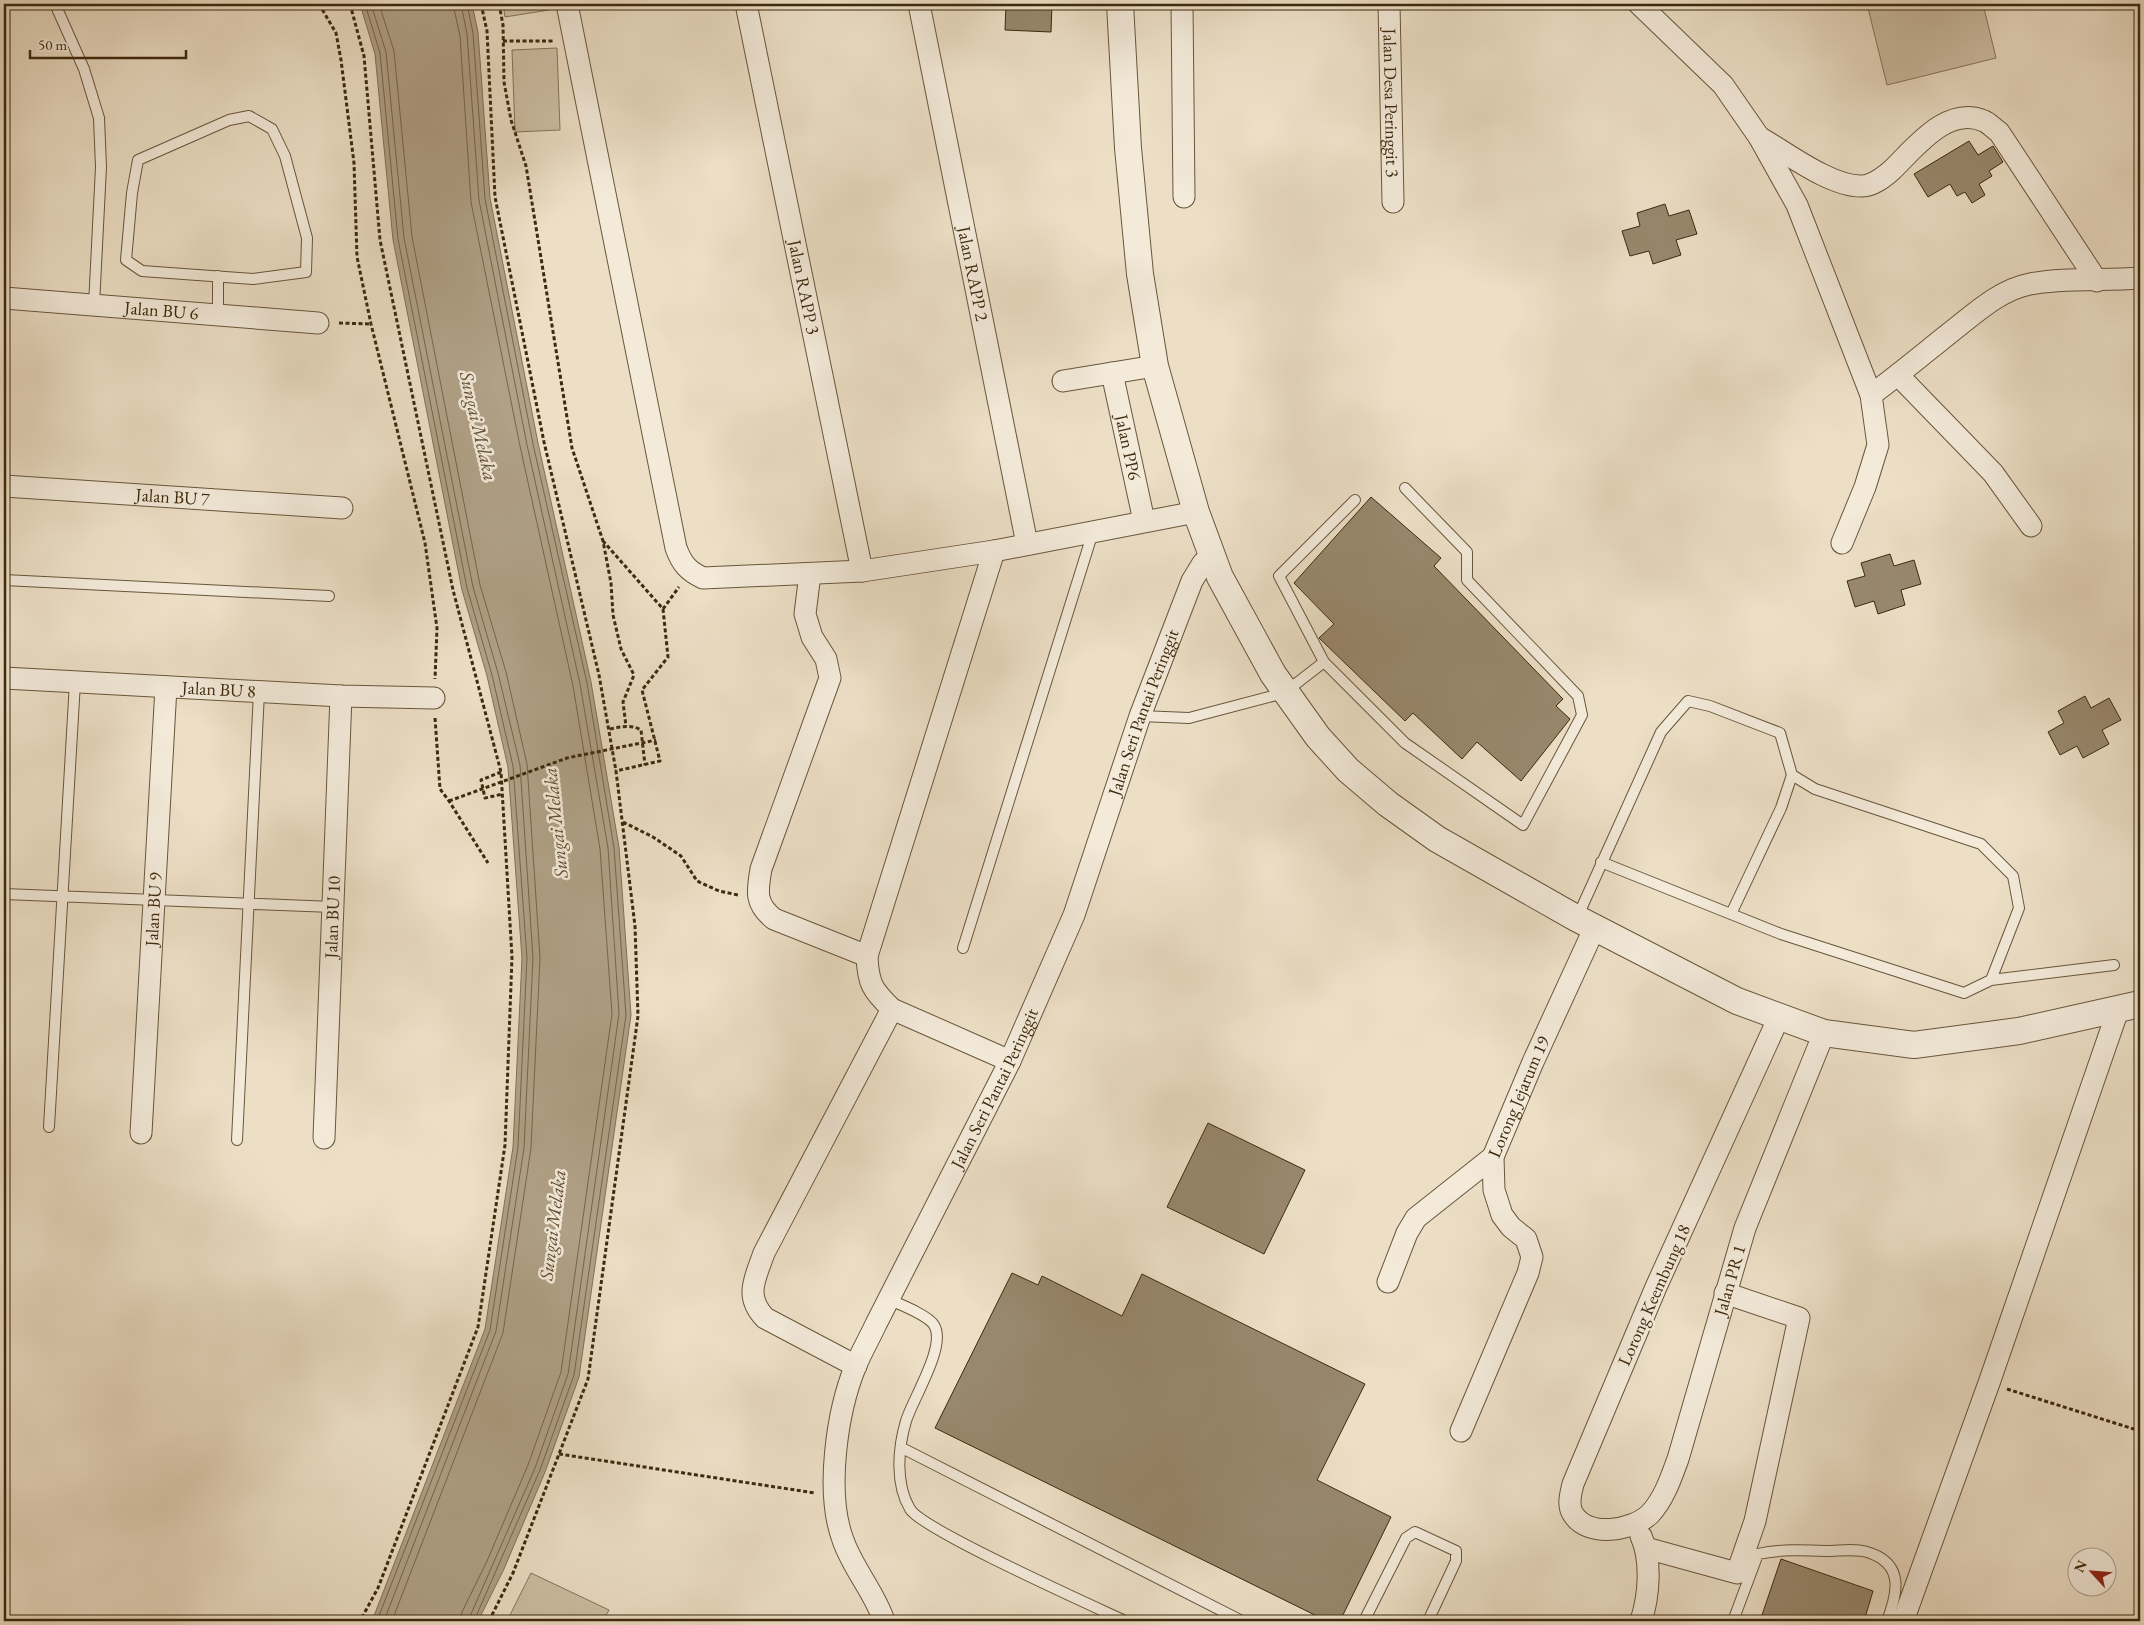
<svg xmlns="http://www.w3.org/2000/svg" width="2144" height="1625" font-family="'EB Garamond',serif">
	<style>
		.green { fill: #cec0a6; stroke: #867459 }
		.water { fill: #b0a187; stroke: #827156 }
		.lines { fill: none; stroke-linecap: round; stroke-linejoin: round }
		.shore { stroke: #76654a; stroke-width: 1 }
		.building { fill: #98886d; stroke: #3d290c }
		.service-casing { stroke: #69563a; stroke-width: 12 }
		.minor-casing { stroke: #69563a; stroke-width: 23 }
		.tertiary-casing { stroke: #69563a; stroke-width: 28 }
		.path { stroke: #3d290c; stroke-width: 3; stroke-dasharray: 4 2.5; stroke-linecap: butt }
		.service { stroke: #f3eada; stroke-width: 10 }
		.minor { stroke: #f3eada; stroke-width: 21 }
		.tertiary { stroke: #f3eada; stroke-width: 26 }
		.path-bridge { stroke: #3d290c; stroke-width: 3; stroke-dasharray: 4 2.5; stroke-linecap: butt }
		.labels { text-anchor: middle; stroke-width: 5; stroke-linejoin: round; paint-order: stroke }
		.street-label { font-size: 18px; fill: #3d290c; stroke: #f3eada }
		.water-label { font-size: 19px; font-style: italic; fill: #604d31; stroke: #f3eada }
	</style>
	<rect width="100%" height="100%" fill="#ecdfc6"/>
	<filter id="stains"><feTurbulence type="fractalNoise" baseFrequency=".004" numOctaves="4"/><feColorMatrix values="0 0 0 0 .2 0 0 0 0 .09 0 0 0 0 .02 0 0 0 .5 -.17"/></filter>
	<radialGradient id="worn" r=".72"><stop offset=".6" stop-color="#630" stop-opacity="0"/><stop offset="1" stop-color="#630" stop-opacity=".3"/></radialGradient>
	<!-- green -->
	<path class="green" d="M503,4H548L549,10L505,17Z
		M1867,4H1983L1996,58L1887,85Z
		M557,48L560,130L515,132L512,50Z
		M531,1573L609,1610L603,1621H507Z"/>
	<!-- water -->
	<path class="water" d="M360,4H472L478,32L490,198L538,443L591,682L619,847L631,1015L579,1377L545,1472L504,1569L478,1621H372L485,1329L513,1147L522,958L508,767L487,676L462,590L393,240L375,54Z"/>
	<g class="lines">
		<!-- shore -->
		<path class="shore" d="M365,4L380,53L398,239L467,588L492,675L513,766L527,958L518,1147L490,1330L377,1621
			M371,4L386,52L404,238L473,587L498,673L520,765L533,958L524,1148L496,1331L384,1621
			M379,4L394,51L412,237L480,585L506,672L527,764L540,958L531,1148L503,1333L392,1621
			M453,4L460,36L471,202L520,446L573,686L600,849L612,1014L561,1372L528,1465L487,1561L462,1612L460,1621
			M461,4L467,34L479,200L527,445L580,684L608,848L619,1014L568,1374L535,1468L468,1621
			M467,4L473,33L485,199L533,444L587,683L614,848L626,1015L574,1375L540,1470L474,1621"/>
	</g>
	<!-- building -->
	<path class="building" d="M1006,4H1052L1051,32L1005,30Z
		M1969,141L1978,155L1993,146L2003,162L1989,171L1992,176L1979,184L1985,195L1972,203L1965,192L1957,196L1950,184L1928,197L1914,174Z
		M1665,204L1669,216L1689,210L1697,234L1676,240L1681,255L1653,264L1649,251L1630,256L1622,231L1640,226L1637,213Z
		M1371,497L1441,558L1434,566L1563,699L1556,706L1570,719L1521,781L1477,742L1462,759L1413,713L1405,721L1319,638L1334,624L1294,583Z
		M1890,554L1894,566L1914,560L1921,584L1901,590L1905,605L1878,614L1874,601L1855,607L1847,581L1865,576L1861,563Z
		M2085,696L2091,708L2109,698L2121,720L2102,730L2109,744L2083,758L2077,746L2060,755L2048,732L2064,723L2058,711Z
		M1208,1123L1305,1170L1264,1254L1167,1207Z
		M1012,1273L1038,1285L1042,1276L1122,1316L1142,1274L1365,1384L1317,1480L1391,1517L1340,1621H1327L935,1428Z
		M1781,1559L1873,1591L1864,1621H1760Z"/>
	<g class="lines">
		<!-- service casing -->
		<g class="service-casing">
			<path id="service" d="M55,4L84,69L99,118L101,167L94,305
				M249,116L272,129L285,156L307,238L306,272L253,279L142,271L126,260L132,193L138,160L229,120Z
				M218,315V276
				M4,580L329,596
				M1324,662L1279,576L1355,500
				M1140,716L1189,718L1284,693L1324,662L1405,743L1523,825L1582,715L1578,696L1467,580V552L1405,488
				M4,894L333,907
				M1731,914L1781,808L1792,775
				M1577,918L1661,732L1688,701L1710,706L1780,733L1792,775L1815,789L1981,844L2013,876L2019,908L1991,980L1964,993L1781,934L1601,862
				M963,948L1093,532
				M1991,980L2114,965
				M49,1127L75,682
				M237,1140L259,692
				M888,1299C899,1304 928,1315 934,1325C947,1346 913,1398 906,1421C898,1448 895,1484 910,1509C921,1529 1093,1606 1125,1621
				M902,1448L1242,1621
				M1364,1621L1406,1538L1415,1532L1456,1551V1561L1428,1621
				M1733,1621L1758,1554C1781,1549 1804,1550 1827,1551C1840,1551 1858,1548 1870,1553C1905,1565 1897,1595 1887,1621"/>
		</g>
		<!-- minor casing -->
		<g class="minor-casing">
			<g id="minor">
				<path d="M567,4L676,548C682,564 688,571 703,578L862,571L994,551L1196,512"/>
				<path id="s1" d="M746,4L862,571"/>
				<path id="s2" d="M919,4L1027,544"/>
				<path d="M1182,4L1184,197"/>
				<path id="s3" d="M1389,4L1393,202"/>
				<path d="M1639,4L1723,85L1759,137L1797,205L1871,395L1878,445L1865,487L1842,543"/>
				<path d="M1759,137C1787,153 1831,187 1862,186C1873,186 1884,177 1892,170C1915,148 1947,105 1984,121C1989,123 1994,129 1999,132L2097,281"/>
				<path id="s4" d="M4,298L318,323"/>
				<path id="s5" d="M1112,373L1144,521"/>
				<path d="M1898,375L1993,473L2031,526"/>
				<path d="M1063,381L1155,366"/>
				<path d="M1871,395C1897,376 1921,356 1946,336C1971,317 1998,290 2030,284C2064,277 2104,281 2140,278"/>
				<path id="s6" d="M4,486L342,508"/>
				<path d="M994,551L867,956C868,983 872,990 892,1009L1010,1061"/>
				<path d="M810,574L805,614L812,637L826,659L830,678L761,869C757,892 755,904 774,919L867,956"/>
				<path id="s7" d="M4,678L341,696L434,698"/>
				<path id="s8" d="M1779,1017L1656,1287L1573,1484C1571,1493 1567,1505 1573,1514C1588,1538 1632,1531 1650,1514C1664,1499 1671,1478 1678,1459L1745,1228L1824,1033"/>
				<path id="s9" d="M141,1133L166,687"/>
				<path id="s10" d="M324,1138L341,696"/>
				<path d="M1388,1282L1407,1233L1416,1218L1493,1157"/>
				<path d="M856,1366L765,1318C744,1296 755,1279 764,1253L892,1009"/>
				<path id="s11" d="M1461,1431L1528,1273L1532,1257L1526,1239L1511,1227L1502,1215L1494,1190L1493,1157L1533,1062L1595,927"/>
				<path d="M1646,1548L1737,1573L1755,1521L1799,1318L1725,1293"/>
				<path id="s12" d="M884,1621C875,1593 853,1569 843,1540C825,1492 837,1411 856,1365C862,1351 870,1337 876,1324L1010,1061L1074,915L1140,716L1192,581L1203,563L1213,558"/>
				<path d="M1641,1621C1649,1596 1652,1561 1641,1536"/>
				<path d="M1903,1621L1989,1383L2118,1010"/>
			</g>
		</g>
		<!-- tertiary casing -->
		<g class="tertiary-casing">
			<path id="tertiary" d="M1120,4L1128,148L1140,274L1155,366L1196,512L1220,577L1273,674L1318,737L1348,770L1388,804L1437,839L1576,918L1737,1001L1824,1033L1914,1045L2019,1031L2140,1004"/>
		</g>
		<!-- path -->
		<path class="path" d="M319,4L336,33L341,60L354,163L357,257L371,324L425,543L437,628L435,679
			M350,4L364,56L380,240L453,590L501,772L512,957L505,1145L478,1327L378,1588L360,1621
			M481,4L487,31L495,197L544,442L599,675L616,771
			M499,4L503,25L504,82L511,120L526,166L572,448L603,541L611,583L613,615L621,649L634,675L623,702L626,726
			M503,41H555
			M339,323L371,324
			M663,609L679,587
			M435,718L440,789L449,801L488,863
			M610,729C620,727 631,724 641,730L645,765
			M501,772L481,780L485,798L503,794
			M623,822L653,837L681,856L697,881L719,891L738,895
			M2007,1389L2140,1431
			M559,1454L815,1493
			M489,1621L513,1573L588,1379L638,1016L635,926L616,771L660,761L642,690L668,657L663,609L603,541"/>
		<!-- service -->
		<use href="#service" class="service"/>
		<!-- minor -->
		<use href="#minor" class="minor"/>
		<!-- tertiary -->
		<use href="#tertiary" class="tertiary"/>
		<!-- path-bridge -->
		<path class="path-bridge" d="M449,801L567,758L656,740"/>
	</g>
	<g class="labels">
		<!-- street labels -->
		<g class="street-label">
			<text dy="6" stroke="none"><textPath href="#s3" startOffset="99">Jalan Desa Peringgit 3</textPath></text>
			<text dy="6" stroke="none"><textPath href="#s2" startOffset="275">Jalan RAPP 2</textPath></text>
			<text dy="6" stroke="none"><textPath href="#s1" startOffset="289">Jalan RAPP 3</textPath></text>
			<text dy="6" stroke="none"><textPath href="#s4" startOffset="158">Jalan BU 6</textPath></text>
			<text dy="6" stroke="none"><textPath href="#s5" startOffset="76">Jalan PP6</textPath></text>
			<text dy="6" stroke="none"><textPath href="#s6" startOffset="169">Jalan BU 7</textPath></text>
			<text dy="6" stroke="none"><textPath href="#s7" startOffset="215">Jalan BU 8</textPath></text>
			<text dy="6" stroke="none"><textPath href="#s12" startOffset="984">Jalan Seri Pantai Peringgit</textPath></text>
			<text dy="6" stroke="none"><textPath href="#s9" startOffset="224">Jalan BU 9</textPath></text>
			<text dy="6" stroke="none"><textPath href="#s10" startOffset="221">Jalan BU 10</textPath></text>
			<text dy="6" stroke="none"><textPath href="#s12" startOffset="579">Jalan Seri Pantai Peringgit</textPath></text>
			<text dy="6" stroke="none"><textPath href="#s11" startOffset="366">Lorong Jejarum 19</textPath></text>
			<text dy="6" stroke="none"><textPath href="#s8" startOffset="875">Jalan PR 1</textPath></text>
			<text transform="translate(1654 1295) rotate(-66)" y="6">Lorong Keembung 18</text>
		</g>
		<!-- water labels -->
		<g class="water-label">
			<text transform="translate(479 426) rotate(77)" y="7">Sungai Melaka</text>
			<text transform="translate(555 823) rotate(-96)" y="7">Sungai Melaka</text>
			<text transform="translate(552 1225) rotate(-83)" y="7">Sungai Melaka</text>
		</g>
	</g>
	<!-- margin -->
	<rect width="2144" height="1625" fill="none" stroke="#ecdfc6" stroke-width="20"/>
	<rect x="5" y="5" width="2134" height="1615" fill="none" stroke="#3d290c" stroke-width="2.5"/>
	<rect x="10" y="10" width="2124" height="1605" fill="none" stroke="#3d290c"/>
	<!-- north arrow -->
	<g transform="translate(2092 1572) rotate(296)"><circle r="24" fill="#f3eada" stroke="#aa9d88"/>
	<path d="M0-4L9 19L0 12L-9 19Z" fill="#8f2418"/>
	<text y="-8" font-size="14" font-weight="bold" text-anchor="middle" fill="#3d290c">N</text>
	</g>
	<!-- scale -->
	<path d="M30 50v8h156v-8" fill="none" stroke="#3d290c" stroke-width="2.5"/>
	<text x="38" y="50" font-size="15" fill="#3d290c" stroke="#f3eada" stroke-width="4" paint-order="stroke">50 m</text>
	<rect width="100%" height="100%" filter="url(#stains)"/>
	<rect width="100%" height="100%" fill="url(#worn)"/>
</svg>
